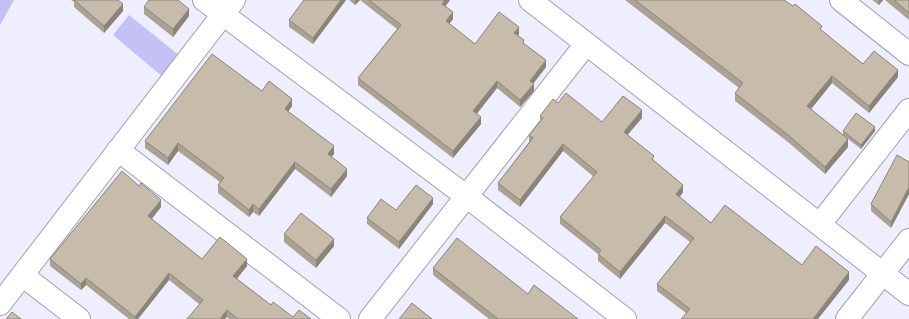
<svg xmlns="http://www.w3.org/2000/svg" width="909" height="319" font-family="'Archivo Narrow',sans-serif">
	<style>
		.green { fill: #c4c1f6 }
		.lines { fill: none; stroke-linecap: round; stroke-linejoin: round }
		.minor-casing { stroke: #a1a0b3; stroke-width: 24 }
		.minor { stroke: #fff; stroke-width: 22 }
		.wall { fill: #aba293 }
		.shaded-wall { fill: #8b8478 }
		.building { fill: #c7bcab; stroke: #8b8478 }
	</style>
	<rect width="100%" height="100%" fill="#eeeefe"/>
	<!-- green -->
	<path class="green" d="M0,0H14L0,25Z
		M129,15L180,56L164,78L113,35Z"/>
	<g class="lines">
		<!-- minor casing -->
		<g class="minor-casing">
			<path id="minor" d="M204,0L466,196L625,319
				M530,0L909,294
				M841,0L909,54
				M118,150L339,319
				M820,224L909,110
				M22,275L79,319
				M0,304L234,0
				M370,319L586,44
				M847,319L909,240"/>
		</g>
		<!-- minor -->
		<use href="#minor" class="minor"/>
	</g>
	<!-- wall -->
	<path class="wall" d="M71,0H118L123,11L104,33L74,7V2Z
		M304,0H346L313,44L289,27V20Z
		M349,0H360L355,5Z
		M360,0H450L445,6L453,19L449,24L475,44L519,34L518,36L524,44L546,67L533,83L534,91L520,107L497,88L477,114L481,124L453,158L358,85V78L397,29Z
		M625,0H784L863,64L898,77L869,113L832,83L811,109L848,147L825,174L788,142L735,101V93L739,88Z
		M872,0H883L879,5Z
		M885,0H909V20Z
		M144,7L189,16L173,37L144,14Z
		M262,91L292,106L288,111L334,154L331,157L347,176L331,197L295,169L259,216L253,212L249,217L218,193V185L220,182L178,151L168,165L145,148V141Z
		M558,103L602,122L642,118L627,135L654,161L683,192L680,197L711,223L802,265L849,280L686,313L657,291V284L690,242L665,223L620,279L598,261V254L560,224V217L594,177L563,151L520,207L498,190V183L529,142V135L540,122V116Z
		M843,131H875L861,149L843,135Z
		M909,162V194L891,228L871,211V204Z
		M433,204L399,249L367,224V218L396,210Z
		M161,207L152,219L202,259L247,266L237,279L271,305L293,317L311,319H229L227,317L199,304L169,280L138,319H129L86,285L81,290L50,266V259Z
		M284,234L334,246L316,268L284,242Z
		M433,268L528,294L578,319H489L433,275Z"/>
	<!-- shaded-wall -->
	<path class="shaded-wall" d="M341,0H346L313,44V38Z
		M355,0H360L355,5Z
		M445,0H450L442,11V4Z
		M879,0H883L879,5Z
		M123,4V11L104,33V26Z
		M189,9V16L173,37V29Z
		M453,12V19L446,28V21Z
		M519,27V34L514,40V33Z
		M546,60V67L530,88V81Z
		M898,70V77L869,113V106Z
		M832,76V83L807,114V106Z
		M497,81V88L473,118V111Z
		M534,84V91L520,107V100Z
		M292,99V106L285,116V109Z
		M642,110V118L624,139V132Z
		M481,117V124L453,158V151Z
		M875,127V131L861,149V145Z
		M848,139V147L825,174V167Z
		M178,143V151L168,165V158Z
		M563,144V151L520,207V200Z
		M334,146V154L328,161V154Z
		M295,162V169L259,216V209Z
		M347,169V176L331,197V189Z
		M683,185V192L676,201V194Z
		M909,187V194L891,228V222Z
		M433,198V204L399,249V242Z
		M161,200V207L148,223V216Z
		M253,204V212L249,217V210Z
		M665,216V223L620,279V272Z
		M334,239V246L316,268V260Z
		M247,259V266L233,283V276Z
		M849,272V280L818,319H813Z
		M169,273V280L138,319H135V317Z
		M86,278V285L81,290V284Z
		M227,310V317L225,319H220Z"/>
	<!-- building -->
	<path class="building" d="M74,0H118L123,4L104,26Z
		M149,0H178L189,9L173,29L144,7Z
		M304,0H341L313,38L289,20Z
		M369,0H445L442,4L453,12L446,21L475,44L499,12L519,27L514,33L524,40L523,43L546,60L530,81L534,84L520,100L497,81L473,111L481,117L453,151L358,78L401,25Z
		M635,0H784L793,6L795,4L822,26L820,29L863,64L874,51L898,70L869,106L832,76L807,106L848,139L825,167L788,135L735,93L743,83Z
		M894,0H909V13Z
		M212,54L262,91L269,81L292,99L285,109L334,146L328,154L347,169L331,189L295,162L259,209L253,204L249,210L218,185L224,178L178,143L168,158L145,141Z
		M566,93L602,122L623,96L642,110L624,132L654,156L652,159L683,185L676,194L711,223L725,205L802,265L816,246L849,272L813,319H681L690,309L657,284L694,238L665,216L620,272L598,254L601,250L560,217L597,172L563,144L520,200L498,183L533,138L529,135L543,118L540,116L553,99L558,103Z
		M856,113L875,127L861,145L843,131Z
		M897,155L909,162V187L891,222L871,204Z
		M122,171L139,186L141,183L161,200L148,216L202,259L220,237L247,259L233,276L271,305L273,302L293,317L299,310L311,319H238L227,310L220,319H187L203,300L169,273L135,317L86,278L81,284L50,259Z
		M416,185L433,198L399,242L367,218L381,199L396,210Z
		M301,213L334,239L316,260L284,234Z
		M457,238L528,294L534,285L578,319H498L433,268Z
		M412,303L432,319H399Z
		M12,312L21,319H6Z"/>
</svg>
